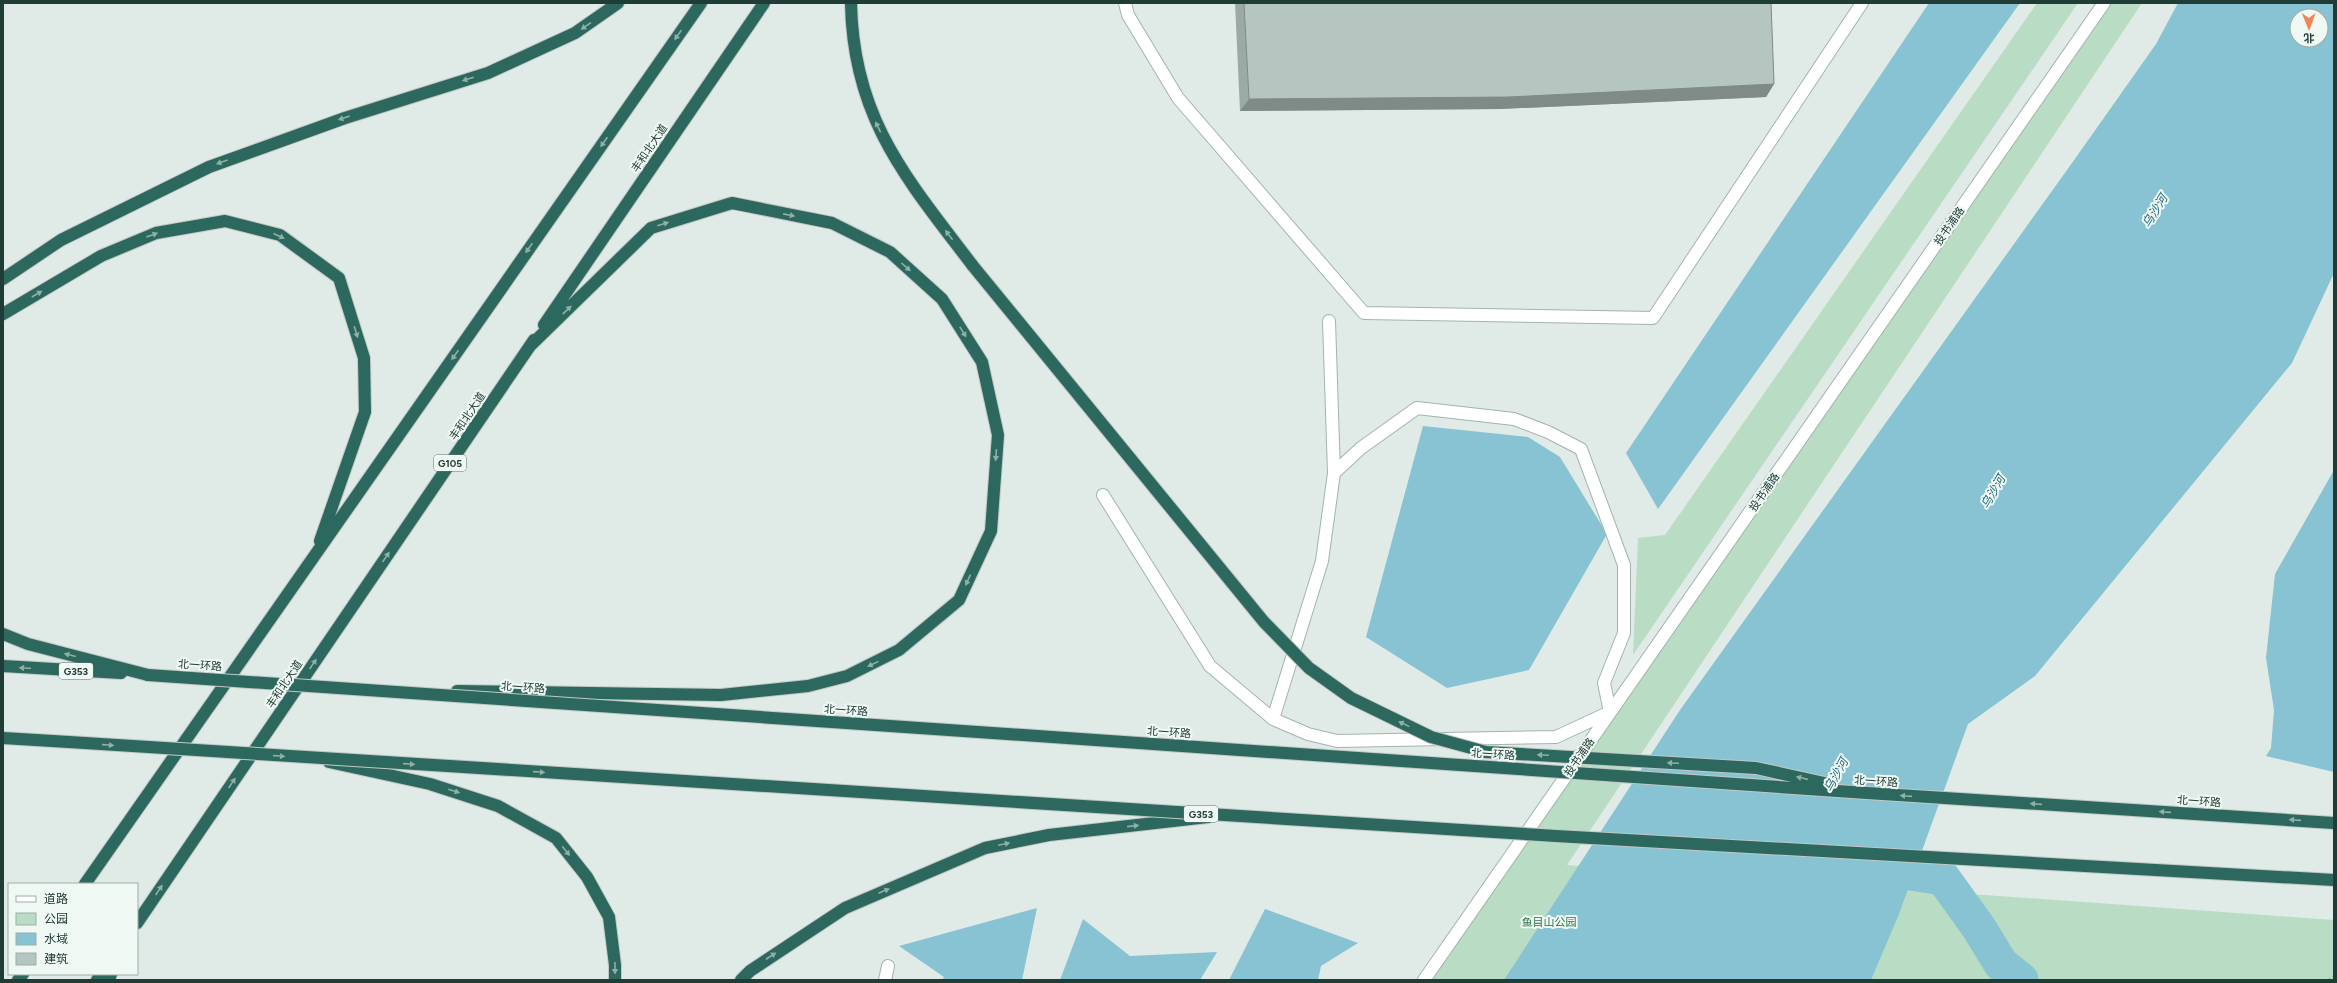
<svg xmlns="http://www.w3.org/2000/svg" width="2337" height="983" font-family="Figtree,'Noto Sans SC',sans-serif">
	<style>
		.green { fill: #b8ddc4 }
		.water { fill: #87c3d2; fill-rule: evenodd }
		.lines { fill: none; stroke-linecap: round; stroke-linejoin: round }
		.river { stroke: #87c3d2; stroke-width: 35 }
		.minor-casing { stroke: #a3b3ae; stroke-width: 14 }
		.highway-casing { stroke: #c1c8c7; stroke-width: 14 }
		.path { stroke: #80afa2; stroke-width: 2.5; stroke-dasharray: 2 3; stroke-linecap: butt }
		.minor { stroke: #fff; stroke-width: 12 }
		.highway { stroke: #2c685e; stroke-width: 12 }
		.highway-bridge-casing { stroke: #c1c8c7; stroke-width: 14; stroke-linecap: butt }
		.highway-bridge { stroke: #2c685e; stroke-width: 12 }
		.wall { fill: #9caaa5 }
		.shaded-wall { fill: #7f8b86 }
		.building { fill: #b5c6c0; stroke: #7f8b86 }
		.oneway { fill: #8eb0a9 }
		.labels { text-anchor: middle; stroke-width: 4; stroke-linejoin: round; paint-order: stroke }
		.shield { fill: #f0f8f4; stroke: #5e746f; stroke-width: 1 }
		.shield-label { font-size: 10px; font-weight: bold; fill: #203c36 }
		.street-label { font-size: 11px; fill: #203c36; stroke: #f0f8f4 }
		.park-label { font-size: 11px; fill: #2a7349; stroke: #f0f8f4 }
		.water-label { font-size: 12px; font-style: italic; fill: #1a6478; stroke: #f0f8f4 }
	</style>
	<rect width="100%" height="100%" fill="#e0ebe7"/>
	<!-- green -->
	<path class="green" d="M2037,3H2078L1633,655L1638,538L1665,535Z
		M2101,3H2142L1567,865L2334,920V980H1431Z"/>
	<!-- water -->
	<path class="water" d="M1929,3H2020L1658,509L1626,453Z
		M2178,3H2334V273L2292,363L2035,676L1968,724L1899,914L1871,980H1504L1680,710L2072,163L2156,44ZM2297,16H2321V40H2297Z
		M1423,426L1528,437L1560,457L1607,534L1529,670L1447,688L1366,637Z
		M2334,470V772L2266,756L2271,748L2274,710L2266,658L2275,574Z
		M1037,908L1022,980H942L944,977L899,946Z
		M1265,909L1358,943L1321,966L1318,980H1229Z
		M1083,919L1130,956L1217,952L1200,980H1060Z"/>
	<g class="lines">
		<!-- river -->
		<path class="river" d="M1879,868L1943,878L1979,928L2001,964L2021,980"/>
		<!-- minor casing -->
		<g class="minor-casing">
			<path id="minor" d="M1125,3L1128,15L1178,98L1364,313L1653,318L1862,3
				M1103,495L1210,666L1273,719L1308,734L1337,741L1556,737L1610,712L1604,683L1624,633V565L1581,449L1548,432L1514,419L1417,408L1361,448L1334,473
				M1273,719L1322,561L1334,473L1329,321
				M885,980L888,966
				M1424,980L2104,3"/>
		</g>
		<!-- highway casing -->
		<g class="highway-casing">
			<path id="highway" d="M851,3C853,119 907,179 973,266
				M3,279L61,240L209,167L345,118L488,73L575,33L618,3
				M3,314L101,256L156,233L225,221L280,235L339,278L364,358L365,412L320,541
				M544,325L764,3
				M3,634L28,644L148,675
				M3,666L121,673
				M457,691L721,695L808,686L847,676L899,650L959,600L991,531L998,435L982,362L942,299L890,252L832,223L732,203L651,228L529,347
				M3,738L69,742
				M329,762L430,784L498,806L556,838L587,877L609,917L615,965V980
				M85,884L701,3
				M137,923L534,340
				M18,980L23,974
				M97,980L101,974
				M109,980L111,974
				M741,980L750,971L845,908L985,848L1049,835L1208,817"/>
		</g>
		<!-- path -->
		<path class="path" d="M2329,980L2334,976"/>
		<!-- minor -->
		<use href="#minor" class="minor"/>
		<!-- highway -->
		<use href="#highway" class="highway"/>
		<!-- highway-bridge casing -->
		<g class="highway-bridge-casing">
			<path id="highway-bridge" d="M973,266L1264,622L1309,668L1351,698L1431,737L1486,752L1756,768L1829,784
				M148,675L1867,793L2334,823
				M69,742L1556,836L2334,880"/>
		</g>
		<!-- highway-bridge -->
		<use href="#highway-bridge" class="highway-bridge"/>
	</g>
	<!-- wall -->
	<path class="wall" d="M1235,3H1771L1774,84L1766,97L1500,109L1240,111Z"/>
	<!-- shaded-wall -->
	<path class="shaded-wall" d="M1774,84L1766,97L1500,109L1240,111L1249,99Z"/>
	<!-- building -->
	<path class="building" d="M1244,3H1771L1774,84L1508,97L1249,99Z"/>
	<!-- one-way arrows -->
	<defs><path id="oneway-solid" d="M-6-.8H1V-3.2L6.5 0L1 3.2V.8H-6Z"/></defs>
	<g class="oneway">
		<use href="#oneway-solid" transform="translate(586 26) rotate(145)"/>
		<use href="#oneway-solid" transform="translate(678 35) rotate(125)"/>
		<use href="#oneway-solid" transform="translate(468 79) rotate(163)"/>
		<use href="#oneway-solid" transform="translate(344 118) rotate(161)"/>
		<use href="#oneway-solid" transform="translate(878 127) rotate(-116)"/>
		<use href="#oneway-solid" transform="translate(604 142) rotate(125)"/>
		<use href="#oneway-solid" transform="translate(222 162) rotate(160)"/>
		<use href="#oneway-solid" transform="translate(789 215) rotate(11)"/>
		<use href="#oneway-solid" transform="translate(663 224) rotate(-17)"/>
		<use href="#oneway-solid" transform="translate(152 235) rotate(-20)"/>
		<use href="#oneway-solid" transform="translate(949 235) rotate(-127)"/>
		<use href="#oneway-solid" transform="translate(279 236) rotate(24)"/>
		<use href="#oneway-solid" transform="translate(529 248) rotate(125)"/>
		<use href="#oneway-solid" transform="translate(906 267) rotate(42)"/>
		<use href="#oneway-solid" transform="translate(37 294) rotate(-30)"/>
		<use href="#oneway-solid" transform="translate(567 310) rotate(-44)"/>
		<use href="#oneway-solid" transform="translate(356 332) rotate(73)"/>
		<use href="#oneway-solid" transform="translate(963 332) rotate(58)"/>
		<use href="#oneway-solid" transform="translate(455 355) rotate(125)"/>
		<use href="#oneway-solid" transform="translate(996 455) rotate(94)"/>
		<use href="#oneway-solid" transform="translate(386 557) rotate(-56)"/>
		<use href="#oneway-solid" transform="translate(968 580) rotate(115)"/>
		<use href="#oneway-solid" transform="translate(70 655) rotate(-166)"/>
		<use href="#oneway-solid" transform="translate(313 664) rotate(-56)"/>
		<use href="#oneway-solid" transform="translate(873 664) rotate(154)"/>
		<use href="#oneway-solid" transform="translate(25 668) rotate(-177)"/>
		<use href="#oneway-solid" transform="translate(1404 724) rotate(-154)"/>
		<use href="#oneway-solid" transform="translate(108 745) rotate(4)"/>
		<use href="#oneway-solid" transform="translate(1543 755) rotate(-177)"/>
		<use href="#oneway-solid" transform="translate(279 756) rotate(4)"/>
		<use href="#oneway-solid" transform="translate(1673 763) rotate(-177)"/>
		<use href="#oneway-solid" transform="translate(409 764) rotate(4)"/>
		<use href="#oneway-solid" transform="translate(539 772) rotate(4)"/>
		<use href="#oneway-solid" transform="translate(1802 778) rotate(-167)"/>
		<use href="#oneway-solid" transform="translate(232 783) rotate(-56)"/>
		<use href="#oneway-solid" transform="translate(454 791) rotate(18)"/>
		<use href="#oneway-solid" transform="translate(1906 796) rotate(-176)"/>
		<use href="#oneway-solid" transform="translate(2036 804) rotate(-176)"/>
		<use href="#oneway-solid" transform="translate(2165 812) rotate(-176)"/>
		<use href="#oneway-solid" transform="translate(2295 820) rotate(-176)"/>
		<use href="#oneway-solid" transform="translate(1133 826) rotate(-6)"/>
		<use href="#oneway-solid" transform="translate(1004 844) rotate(-12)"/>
		<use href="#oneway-solid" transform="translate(566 851) rotate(52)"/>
		<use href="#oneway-solid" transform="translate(159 890) rotate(-56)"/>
		<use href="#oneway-solid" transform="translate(884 891) rotate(-23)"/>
		<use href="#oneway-solid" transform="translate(771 956) rotate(-33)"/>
		<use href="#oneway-solid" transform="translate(615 968) rotate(90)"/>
	</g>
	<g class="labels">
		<!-- shield labels -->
		<g class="shield">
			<rect x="434" y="455" width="32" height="16" rx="3"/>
			<rect x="59" y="663" width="34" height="16" rx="3"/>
			<rect x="1184" y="806" width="34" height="16" rx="3"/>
		</g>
		<g class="shield-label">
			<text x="450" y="467">G105</text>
			<text x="76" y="675">G353</text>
			<text x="1201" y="818">G353</text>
		</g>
		<!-- street labels -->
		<g class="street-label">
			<text transform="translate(649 148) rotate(-56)" y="4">丰和北大道</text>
			<text transform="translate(1949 226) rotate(-55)" y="4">投书浦路</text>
			<text transform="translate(467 416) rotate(-56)" y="4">丰和北大道</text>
			<text transform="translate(1764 492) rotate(-55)" y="4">投书浦路</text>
			<text transform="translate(200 665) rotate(4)" y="4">北一环路</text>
			<text transform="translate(284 684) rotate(-56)" y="4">丰和北大道</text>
			<text transform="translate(523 687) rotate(4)" y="4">北一环路</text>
			<text transform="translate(846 710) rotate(4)" y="4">北一环路</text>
			<text transform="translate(1169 732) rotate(4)" y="4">北一环路</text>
			<text transform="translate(1493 754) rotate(4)" y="4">北一环路</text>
			<text transform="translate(1579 757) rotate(-55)" y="4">投书浦路</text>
			<text transform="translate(1876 781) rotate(4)" y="4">北一环路</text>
			<text transform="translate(2199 801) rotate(4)" y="4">北一环路</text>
		</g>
		<!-- park labels -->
		<g class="park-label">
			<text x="1549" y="926">鱼目山公园</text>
		</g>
		<!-- water labels -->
		<g class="water-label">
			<text transform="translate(2155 211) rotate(-58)" y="4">乌沙河</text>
			<text transform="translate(1993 492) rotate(-60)" y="4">乌沙河</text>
			<text transform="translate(1836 775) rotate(-61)" y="4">乌沙河</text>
		</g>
	</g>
	<!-- border -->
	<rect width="2337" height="983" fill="none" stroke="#203c36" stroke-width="8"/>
	<!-- legend -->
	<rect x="8" y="883" width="130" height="92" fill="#f0f8f4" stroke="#9dada8"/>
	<rect x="16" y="896" width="20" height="6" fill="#ffffff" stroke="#9dada8"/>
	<text x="44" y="903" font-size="12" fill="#203c36">道路</text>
	<rect x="16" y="913" width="20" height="12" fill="#b8ddc4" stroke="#9dada8"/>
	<text x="44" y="923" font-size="12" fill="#203c36">公园</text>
	<rect x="16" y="933" width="20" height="12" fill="#87c3d2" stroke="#9dada8"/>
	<text x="44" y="943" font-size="12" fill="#203c36">水域</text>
	<rect x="16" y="953" width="20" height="12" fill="#b5c6c0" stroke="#9dada8"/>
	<text x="44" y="963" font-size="12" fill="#203c36">建筑</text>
	<!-- north arrow -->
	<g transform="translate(2309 28) rotate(179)"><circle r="19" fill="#f0f8f4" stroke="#9dada8"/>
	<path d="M0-3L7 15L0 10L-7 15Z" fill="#f48355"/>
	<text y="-6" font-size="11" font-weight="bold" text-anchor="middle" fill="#203c36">北</text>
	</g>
</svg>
